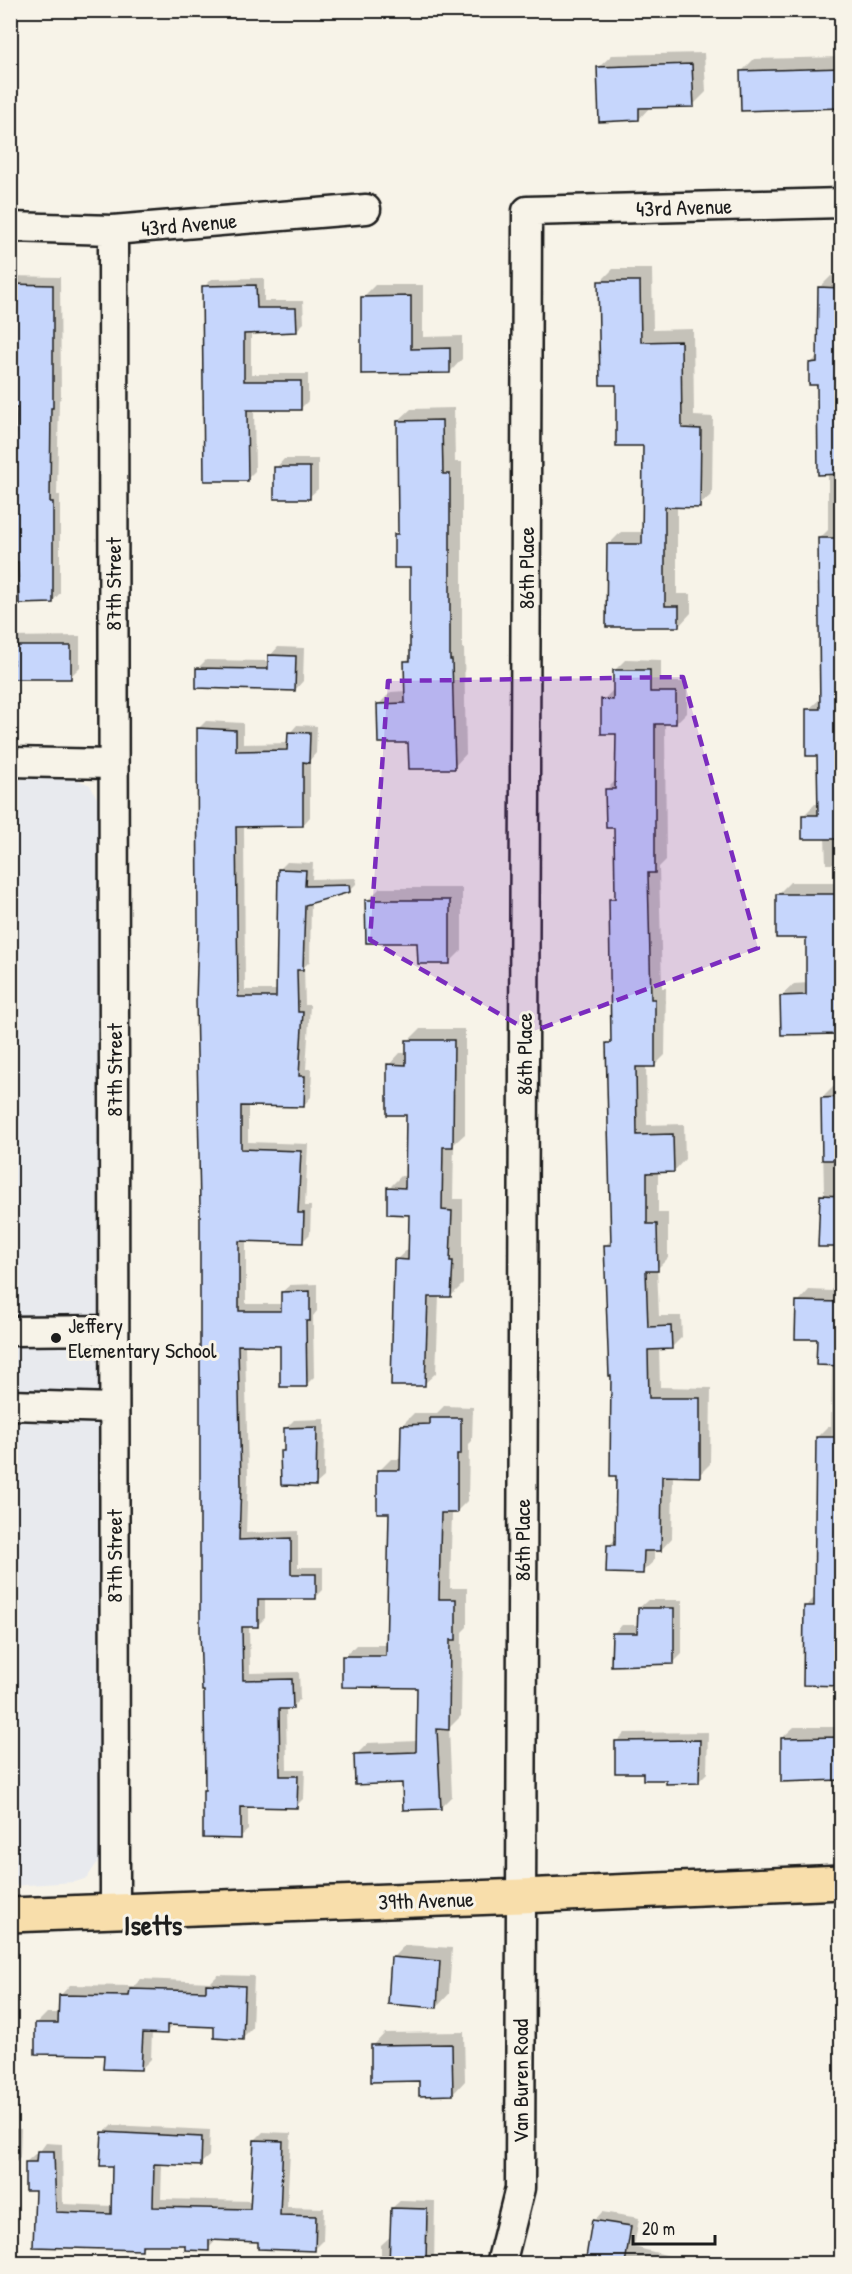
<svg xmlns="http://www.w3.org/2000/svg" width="852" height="2274" font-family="'Patrick Hand',sans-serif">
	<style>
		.built { fill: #e8eaee }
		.shadow { fill: #0003 }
		.building { fill: #c6d6fc; stroke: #1c1c1c; stroke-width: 1.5 }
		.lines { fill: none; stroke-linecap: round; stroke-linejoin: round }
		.minor-casing { stroke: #1c1c1c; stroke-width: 33 }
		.major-casing { stroke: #1c1c1c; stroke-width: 38 }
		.minor { stroke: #f7f3e8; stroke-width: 28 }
		.major { stroke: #f8deab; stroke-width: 33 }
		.marked { fill: #7b2cbf; fill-opacity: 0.2; stroke: #7b2cbf; stroke-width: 4.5; stroke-dasharray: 12 8; stroke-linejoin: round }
		.poi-dot { fill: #1c1c1c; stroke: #f7f3e8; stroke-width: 2 }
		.labels { text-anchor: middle; stroke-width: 6; stroke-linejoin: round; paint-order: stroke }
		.street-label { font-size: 22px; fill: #1c1c1c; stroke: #f7f3e8 }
		.poi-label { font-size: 22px; fill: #1c1c1c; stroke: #f7f3e8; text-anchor: start }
		.district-label { font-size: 28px; font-weight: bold; fill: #1c1c1c; stroke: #f7f3e8 }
	</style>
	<rect width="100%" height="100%" fill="#f7f3e8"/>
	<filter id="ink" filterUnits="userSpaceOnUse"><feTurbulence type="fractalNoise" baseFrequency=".0167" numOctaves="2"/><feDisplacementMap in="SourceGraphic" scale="12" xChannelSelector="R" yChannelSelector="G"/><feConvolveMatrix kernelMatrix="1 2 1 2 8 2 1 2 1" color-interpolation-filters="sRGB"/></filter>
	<g filter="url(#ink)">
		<!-- built -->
		<path class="built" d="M10,779H76L90,785L98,800L100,832L101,1843L99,1860L87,1878L75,1882L11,1886Z"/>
		<!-- shadow -->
		<path class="shadow" d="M704,53L706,92L693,105L651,106L639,119L599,67L612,55Z
			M842,57V107L742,71L754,59Z
			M613,269H652L653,330L693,329L694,416L713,417L712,494L699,506H677V594H691V613L679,626L608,545L621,532H644V444L618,383L600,282Z
			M10,276L60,277L61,398L59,400L57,495H60V593L52,602H10V566H14V518H10V486H17L18,407L10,369Z
			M831,276H842V864H826L825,837L803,816L815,804H820L819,755L808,710L821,698L820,538L828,530V473L819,384L811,363L818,356L819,288Z
			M264,278V301H303L304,323L296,331L251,332V374H308V401L300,409L254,408L255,471L247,479L204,287L212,279Z
			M375,285H423V337L462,336V359L450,372L363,373L362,298Z
			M454,408L455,462H462V648H464L466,754L454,767L410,741L379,704L391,692L406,691V661L412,655V567L395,535L399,531L398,421L411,409Z
			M284,459H318V489L309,497L276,468Z
			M80,636V667L70,677L10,678V637Z
			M278,647L304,648L303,681L295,690L198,668L206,660L270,661V656Z
			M626,659L661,660V682H687V712L676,723H665L666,860L659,867L662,988H666L665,1055L654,1066H646L647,1125L684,1124L685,1159L674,1171H658V1213H668V1258L657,1269L659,1316H681L682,1337L671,1348H659L660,1387L711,1388L710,1464L699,1475H673L672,1538L661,1550L654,1549V1561L642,1572L608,1546L617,1538V1475L605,1246L612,1239L608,1044L612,1039L610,900L616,893V826L606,790L617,779V732L603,700L614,689L615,670Z
			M206,721L243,723V744L289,743L290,733L297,725L317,726L316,753L310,760V817L303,825H244L245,990H278L279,870L287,862L313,863L312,879L356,878L357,883L349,891L311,901L310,961L304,967L305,1005H310L306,1069H312L311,1097L304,1105L248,1104V1142L308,1144L305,1206H311L310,1234L302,1242L246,1239V1304H283L282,1292L290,1285L317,1284V1311L313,1316L314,1377L306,1385L282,1344H245L248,1476L246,1533L298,1531V1567H323V1590L315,1598L265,1597V1618L257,1626H249L250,1673L299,1672L300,1699L292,1707H286L287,1769H305L304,1798L296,1806L248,1805V1830L240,1837L206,1789L198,729Z
			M790,882H842V1050H835V1033L781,996L794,984L808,983V937L777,895Z
			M380,888H462V950L450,962L419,941L367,901Z
			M420,1029H465V1134L454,1144L453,1199H463V1284L451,1296H439L436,1373L424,1384L396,1260L409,1248L410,1213L389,1188L401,1176H407V1113L389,1065L400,1053H408V1041Z
			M833,1087H842L841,1779L782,1738L794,1727H839L840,1684L805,1607L816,1596L817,1437L828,1426H831L832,1364L798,1302L809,1290L832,1291L833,1246L821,1196L824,1193L822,1098Z
			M444,1406L473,1407L472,1441L469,1444L468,1500L456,1512H452L450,1588H467V1627L462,1632L461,1716L449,1728L452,1796L440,1808L403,1781L356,1755L368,1743L418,1741L419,1686L344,1657L356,1645H387L390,1511L379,1471L391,1459H402V1425L414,1413H437Z
			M325,1419L324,1477L315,1485L282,1451L286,1448L285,1429L294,1420Z
			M648,1600H682V1654L673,1663L613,1634L622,1625H639V1608Z
			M708,1732L707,1773L699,1781L668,1779L616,1742L625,1733Z
			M405,1945L452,1948L449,1994L437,2007L392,1958Z
			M218,1975L254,1976L252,2028L242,2038L216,2025L175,2023L166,2032L152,2031L151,2059L141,2069L37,2023L47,2013H60V1996L70,1985L134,1986L141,1979L211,1982Z
			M464,2032L465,2081L453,2094L420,2080L373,2046L385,2033Z
			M112,2125L210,2130L209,2156L200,2164L162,2163L161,2199L252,2201L255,2140L263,2132L291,2133L287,2207L324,2208L323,2241L315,2249L259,2240L217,2239L208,2249L187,2244H146L141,2249L35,2246L37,2189L26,2162L35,2154H38L46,2143L62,2144L63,2204L113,2206V2165L104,2133Z
			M10,2128L21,2129L20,2157L16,2161H10Z
			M401,2200L435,2201L434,2264H381V2245L391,2236L392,2208Z
			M602,2212L639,2218L634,2247L701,2264H588L594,2221Z"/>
		<!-- building -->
		<path class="building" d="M692,64L694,107L639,108V120L599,122L597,67Z
			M842,68V108L741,111L740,71Z
			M598,281H640L641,342L681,341L682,428L701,429L700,508L665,507V606H679V627H606L607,544H642L643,446H616V385H600Z
			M10,284L53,285V408H51L50,502H53V603L19,604L18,562H13L17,408H10Z
			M256,285L257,308H296L297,332L244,334V381H301V410H247L248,481H204L202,286Z
			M818,287L842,288V474L818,475L817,385H809V363L817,362Z
			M411,296V349L450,348V373L361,374V297Z
			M442,420L443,474H450V660H452L455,769H409L408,743H378L377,704L405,703L404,661H410V568H394V534H398L397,421Z
			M274,467H310V499H274Z
			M818,538H842V839H802V815H818L817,756H806V709H820Z
			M13,646H71V679H13Z
			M268,655L296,656L295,691L196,688V668L268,669Z
			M613,670H650V692H676V724H655V873H648L651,999H655V1067H636L637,1135L673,1134L674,1172L647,1173V1224H657L658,1271H646L648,1327L671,1326L672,1349L648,1350L649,1398H700V1477L662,1476L661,1551H644L643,1574L606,1573L607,1545H615L616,1476H610L611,1376H609L604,1245H611L606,1043H611L609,899H615L614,828H606L605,789H615L616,734H601V699L613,700Z
			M197,728L236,730V751L287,750L288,732L310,733L309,763L303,762V826L236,827L238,997H276L278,869L306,870L305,886L349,885L350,892L305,905L303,970H297L298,1012H303L299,1076H305L304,1107L241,1106V1149L301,1151L298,1213H304L303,1243L239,1241V1311H281V1292L310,1291V1321H306L307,1387H280V1346L238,1345L241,1485L239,1540L291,1538V1574H316V1599H258V1627H242L243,1680L292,1679L293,1709H279L280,1776H298L297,1808L241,1807V1839L203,1838V1790H205L204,1691H202L200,1631V1206L196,1002L198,930Z
			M776,894H842V1034L781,1035L780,996L806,995V938H776Z
			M365,900H450V964H418L417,943H366Z
			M406,1040H454L453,1147H443L442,1210L452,1211L450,1261H453L451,1297H428L425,1386H391L394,1259L408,1260L409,1215L387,1214V1187L405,1188L406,1115H387V1064L406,1065Z
			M842,1097V1160H822L821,1098Z
			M820,1195L842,1196V1247H818Z
			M796,1301L842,1302V1366L816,1365L817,1339H795Z
			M430,1418H461V1454H457V1513H441L440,1552L439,1599H456V1640H450L449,1730L437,1729L441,1809L403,1810L402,1783L355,1785L354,1754L416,1752L417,1688L342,1687V1656H386L389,1513H377V1470H400L401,1425L430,1424Z
			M317,1427L316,1486L281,1485L280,1451H284V1428Z
			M816,1437H842V1686L803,1685L804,1606H814Z
			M638,1608H674V1664L611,1666L612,1633H637Z
			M841,1737V1780L781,1782V1738Z
			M700,1740L699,1783L666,1784V1780H643V1773H615V1741Z
			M391,1957L440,1961L437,2008L388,2004Z
			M206,1984L245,1986L243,2040L214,2038V2027L167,2025V2034L143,2033L141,2070L103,2069L104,2055L35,2054V2023H58L59,1995L129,1996L130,1989L206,1991Z
			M452,2044L453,2095L419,2096V2081L371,2082V2045Z
			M102,2132L202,2137L201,2166L154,2164L153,2207L250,2209L254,2140L283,2141L280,2215L316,2216L315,2251L258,2249V2242L209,2240V2251L185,2250V2245H142V2250L33,2247L35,2191H25V2162H36L37,2151H54L56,2212L111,2214L112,2166H100Z
			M391,2208L427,2209L426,2264H389Z
			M592,2220L631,2226L625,2264H585Z"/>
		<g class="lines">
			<!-- minor casing -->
			<g class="minor-casing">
				<path id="minor" d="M10,227L113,230L366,209
					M113,230L115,1911
					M10,762L113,764
					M10,1331L114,1330
					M10,1405L114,1408
					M501,2264L520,2188L527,211L842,203"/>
			</g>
			<!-- major casing -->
			<g class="major-casing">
				<path id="major" d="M10,1915L521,1896L842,1882"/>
			</g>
			<!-- minor -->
			<use href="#minor" class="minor"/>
			<!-- major -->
			<use href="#major" class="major"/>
		</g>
	</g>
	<!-- marked area -->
	<path class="marked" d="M683,677L758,948L531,1032L370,940L388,681Z"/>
	<!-- markers -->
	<circle class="poi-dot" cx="56" cy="1338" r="6"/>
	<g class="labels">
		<!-- street labels -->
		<g class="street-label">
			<text transform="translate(684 207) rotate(-2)" y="8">43rd Avenue</text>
			<text transform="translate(189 224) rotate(-5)" y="8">43rd Avenue</text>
			<text transform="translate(526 568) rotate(-90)" y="8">86th Place</text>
			<text transform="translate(113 584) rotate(-90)" y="8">87th Street</text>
			<text transform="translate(524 1054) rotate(-90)" y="8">86th Place</text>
			<text transform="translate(114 1070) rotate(-90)" y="8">87th Street</text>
			<text transform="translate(522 1540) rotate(-90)" y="8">86th Place</text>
			<text transform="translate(114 1556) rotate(-90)" y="8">87th Street</text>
			<text transform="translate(426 1900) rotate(-2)" y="8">39th Avenue</text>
			<text transform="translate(520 2081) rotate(-90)" y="8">Van Buren Road</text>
		</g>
		<!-- poi labels -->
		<g class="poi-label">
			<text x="68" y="1333">Jeffery<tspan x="68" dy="25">Elementary School</tspan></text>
		</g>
		<!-- district labels -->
		<g class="district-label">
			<text x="153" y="1935">Isetts</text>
		</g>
	</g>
	<!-- margin -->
	<rect width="852" height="2274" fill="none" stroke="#f7f3e8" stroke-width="36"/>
	<rect x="18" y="18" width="816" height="2238" fill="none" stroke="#1c1c1c" stroke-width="2" filter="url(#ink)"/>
	<!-- scale -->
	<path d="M633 2235v9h82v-9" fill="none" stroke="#1c1c1c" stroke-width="3"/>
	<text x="642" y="2235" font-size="18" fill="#1c1c1c" stroke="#f7f3e8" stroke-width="4.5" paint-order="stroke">20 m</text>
</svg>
